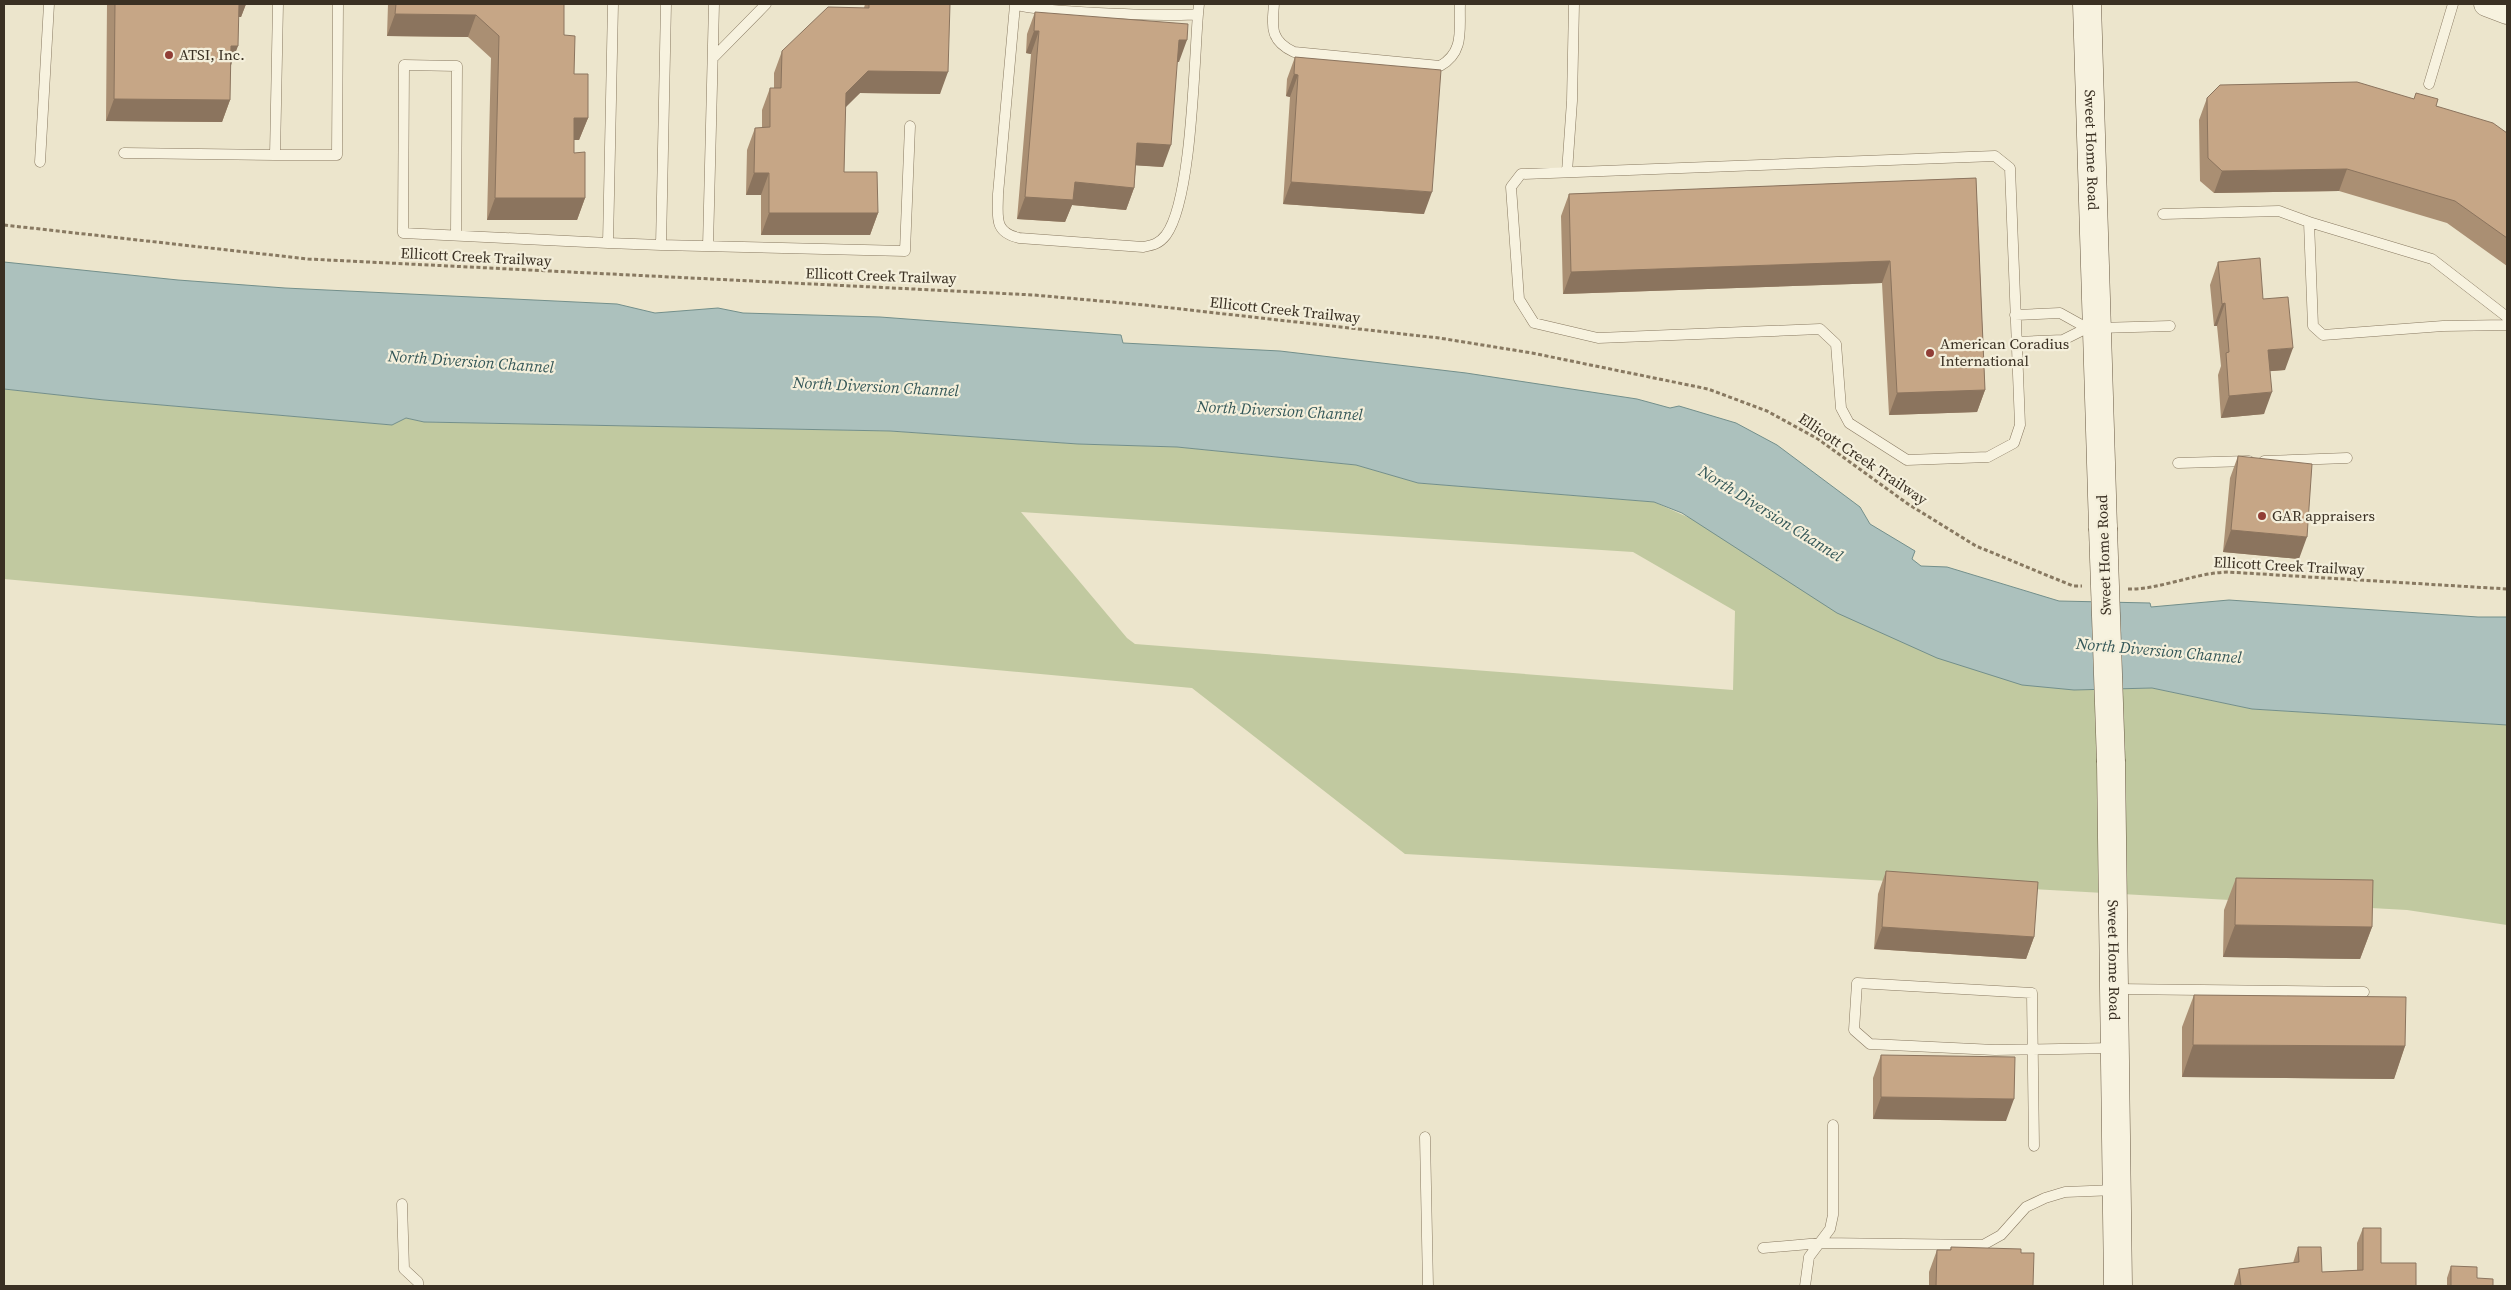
<svg xmlns="http://www.w3.org/2000/svg" width="2511" height="1290" font-family="'Source Serif 4',serif">
	<style>
		.green { fill: #c1c9a0; fill-rule: evenodd }
		.water { fill: #acc1bd; stroke: #738f8b }
		.lines { fill: none; stroke-linecap: round; stroke-linejoin: round }
		.service-casing { stroke: #887961; stroke-width: 11 }
		.tertiary-casing { stroke: #887961; stroke-width: 25 }
		.secondary-casing { stroke: #6a5a44; stroke-width: 29 }
		.path { stroke: #887961; stroke-width: 3; stroke-dasharray: 4 2.5; stroke-linecap: butt }
		.service { stroke: #f7f2df; stroke-width: 10 }
		.tertiary { stroke: #f7f2df; stroke-width: 24 }
		.secondary { stroke: #f7f2df; stroke-width: 28 }
		.secondary-bridge-casing { stroke: #6a5a44; stroke-width: 29; stroke-linecap: butt }
		.secondary-bridge { stroke: #f7f2df; stroke-width: 28 }
		.wall { fill: #aa8f73 }
		.shaded-wall { fill: #8b745e }
		.building { fill: #c6a686; stroke: #8b745e }
		.poi-dot { fill: #913e36; stroke: #f4efdb; stroke-width: 2 }
		.labels { text-anchor: middle; stroke-width: 4.5; stroke-linejoin: round; paint-order: stroke }
		.poi-label { font-size: 15px; fill: #3a3023; stroke: #f4efdb; text-anchor: start }
		.street-label { font-size: 15px; fill: #3a3023; stroke: #f4efdb }
		.water-label { font-size: 16px; font-style: italic; fill: #345758; stroke: #f4efdb }
	</style>
	<rect width="100%" height="100%" fill="#ece5cc"/>
	<!-- green -->
	<path class="green" d="M4,389L104,400L392,425L406,418L424,422L890,431L1078,444L1177,447L1356,465L1418,483L1654,502L2074,690L2152,688L2252,709L2507,725V925L2407,910L1405,854L1192,688L4,579ZM1021,512L1633,552L1735,611L1733,690L1135,644L1127,638Z"/>
	<!-- water -->
	<path class="water" d="M4,262L178,280L285,288L617,304L655,313L718,308L743,313L880,317L1121,335L1123,343L1280,351L1466,373L1637,399L1670,408L1679,406L1736,423L1777,445L1860,507L1870,524L1915,551L1912,559L1921,566L1947,567L2059,601L2150,603L2151,607L2229,600L2478,617H2507V725L2252,709L2152,688L2074,690L2022,685L1937,658L1837,613L1682,513L1654,502L1418,483L1356,465L1177,447L1078,444L890,431L424,422L406,418L392,425L104,400L4,389Z"/>
	<g class="lines">
		<!-- service casing -->
		<g class="service-casing">
			<path id="service" d="M666,4L661,245L905,251L910,126
				M1015,4C1027,12 1177,17 1198,14L1199,4
				M1274,4C1272,27 1270,41 1294,52L1440,66C1465,52 1459,29 1460,4
				M1015,5L998,194C998,216 993,232 1019,238L1143,247C1153,245 1159,244 1166,235C1192,200 1194,62 1198,14
				M713,58L766,4
				M2429,84L2453,4
				M124,153L275,155L278,4
				M275,155H337L338,4
				M1995,156L2010,168L2020,425L2014,443L1988,457L1907,460L1849,423L1841,408L1836,344L1820,329L1598,338L1534,323L1519,299L1511,187L1521,174Z
				M40,162L49,4
				M1567,172L1572,101L1574,4
				M2163,214L2279,211L2309,222L2313,326L2323,335L2443,326L2507,325
				M2309,222L2432,259L2507,317
				M456,234L457,66L404,65L403,233L608,243L613,4
				M608,243L661,245
				M708,246L714,4
				M2015,315L2060,313L2087,328L2063,340L2017,342
				M2098,328L2170,326
				M2264,461L2347,458
				M2178,463L2249,461
				M2116,989L2364,992
				M1425,1137L1428,1286
				M2034,1146L2032,993L1857,983L1854,1030L1870,1044L1995,1050L2115,1048
				M402,1204L404,1269L418,1282V1286
				M1763,1248L1821,1243L1983,1245L2001,1235L2026,1207L2045,1198L2065,1192L2116,1190
				M1805,1286L1809,1257L1830,1229L1833,1215V1125"/>
		</g>
		<!-- tertiary casing -->
		<g class="tertiary-casing">
			<path id="tertiary" d="M2486,4L2507,12"/>
		</g>
		<!-- secondary casing -->
		<g class="secondary-casing">
			<g id="secondary">
				<path id="s1" d="M2087,4L2103,528"/>
				<path id="s2" d="M2111,762L2118,1286"/>
			</g>
		</g>
		<!-- path -->
		<path class="path" d="M4,225L308,259L1034,295L1145,305L1439,338L1532,353L1708,389L1767,411L1818,439L1908,504L1976,546L2073,586H2082
			M2128,589C2159,590 2194,573 2228,572L2507,589"/>
		<!-- service -->
		<use href="#service" class="service"/>
		<!-- tertiary -->
		<use href="#tertiary" class="tertiary"/>
		<!-- secondary -->
		<use href="#secondary" class="secondary"/>
		<!-- secondary-bridge casing -->
		<g class="secondary-bridge-casing">
			<path id="secondary-bridge" d="M2103,528L2111,762"/>
		</g>
		<!-- secondary-bridge -->
		<use href="#secondary-bridge" class="secondary-bridge"/>
	</g>
	<!-- wall -->
	<path class="wall" d="M107,4H246L241,17H238L230,66V100L222,122L106,121Z
		M388,4H564V35L574,74L588,118L579,140H574V153L585,198L577,220H487L491,58L468,37L387,36Z
		M865,4H950L940,94L860,93L845,107L844,172L878,213L870,235H761V195H746L747,150L755,128H762V110L770,88H774V73L782,51L864,8Z
		M1035,12L1179,62H1177L1163,167L1136,165L1134,188L1126,210L1072,205L1065,222L1017,219L1031,54L1026,53L1027,34Z
		M1295,57L1424,214L1283,204L1290,97L1286,96L1287,79Z
		M2207,98L2436,106L2507,133V266L2447,223L2339,191L2214,193L2200,181L2199,120Z
		M1976,178L1985,390L1977,412L1889,415L1882,283L1563,294L1561,216L1569,194Z
		M2218,262L2263,299L2285,370L2270,371L2264,414L2221,418L2218,375L2221,366L2217,326H2214L2210,285Z
		M2238,456L2299,559L2223,552L2230,478Z
		M1886,871L2034,937L2026,959L1874,949L1878,894Z
		M2236,878L2372,927L2360,959L2223,957L2224,910Z
		M2194,995L2405,1046L2394,1079L2182,1077V1027Z
		M1881,1055L2006,1121L1873,1119V1078Z
		M2363,1228L2381,1263L2416,1286H2234V1284L2239,1269L2293,1263L2298,1247L2322,1272L2357,1270V1243Z
		M1951,1247L2021,1253L2033,1286H1929V1272L1937,1250H1950Z
		M2451,1266L2477,1278L2493,1286H2447V1278Z"/>
	<!-- shaded-wall -->
	<path class="shaded-wall" d="M235,4H246L241,17H231Z
		M395,14L476,15L468,37L387,36Z
		M1034,31H1039L1031,54L1026,53Z
		M1179,40H1187L1179,62H1171Z
		M231,46H238L230,68Z
		M868,71L948,72L940,94L860,93L838,115L846,93Z
		M1294,74L1298,75L1290,97L1286,96Z
		M114,99L230,100L222,122L106,121Z
		M574,118H588L579,140H566Z
		M1137,143L1171,145L1163,167L1129,165Z
		M2347,169L2339,191L2214,193L2222,171Z
		M754,173H769L761,195H746Z
		M1075,182L1134,188L1126,210L1072,205L1065,222L1017,219L1025,197Z
		M1291,182L1432,192L1424,214L1283,204Z
		M495,198H585L577,220H487Z
		M769,213H878L870,235H761Z
		M1890,261L1882,283L1563,294L1571,272Z
		M2225,303L2217,326H2214L2222,304Z
		M2293,348L2285,370L2260,372L2268,350Z
		M1985,390L1977,412L1889,415L1897,393Z
		M2272,392L2264,414L2221,418L2229,396Z
		M2231,530L2307,537L2299,559L2223,552Z
		M2235,925L2372,927L2360,959L2223,957Z
		M1882,927L2034,937L2026,959L1874,949Z
		M2193,1045L2405,1046L2394,1079L2182,1077Z
		M1881,1097L2014,1099L2006,1121L1873,1119Z"/>
	<!-- building -->
	<path class="building" d="M115,4H239L238,46H231L230,100L114,99Z
		M396,4H564V35L575,36L574,74H588V118H574V153L585,152V198H495L499,36L476,15L395,14Z
		M869,4H950L948,72L868,71L846,93L844,172H877L878,213H769V173H754L755,128L770,127V88H781L782,51L828,7L869,8Z
		M1035,12L1188,24L1187,40H1179L1171,145L1137,143L1134,188L1075,182L1073,200L1025,197L1039,31H1034Z
		M1295,57L1441,70L1432,192L1291,182L1298,75L1294,74Z
		M2357,82L2414,99L2416,93L2438,99L2436,106L2493,123L2507,133V238L2455,201L2347,169L2222,171L2208,158L2207,98L2220,85Z
		M1976,178L1985,390L1897,393L1890,261L1571,272L1569,194Z
		M2260,258L2263,299L2288,297L2293,348L2268,350L2272,392L2229,396L2226,353L2229,352L2225,303L2222,304L2218,262Z
		M2238,456L2312,464L2307,537L2231,530Z
		M1886,871L2038,882L2034,937L1882,927Z
		M2236,878L2373,880L2372,927L2235,925Z
		M2194,995L2406,997L2405,1046L2193,1045Z
		M1881,1055L2015,1057L2014,1099L1881,1097Z
		M2363,1228H2381V1263H2416V1286H2241L2239,1269L2299,1262L2298,1247H2321L2322,1272L2363,1270Z
		M1951,1247L2021,1249V1253H2034L2033,1286H1936L1937,1250H1951Z
		M2451,1266L2477,1267V1278L2493,1279V1286H2451Z"/>
	<!-- markers -->
	<g class="poi-dot">
		<circle cx="169" cy="55" r="5"/>
		<circle cx="1930" cy="353" r="5"/>
		<circle cx="2262" cy="516" r="5"/>
	</g>
	<g class="labels">
		<!-- poi labels -->
		<g class="poi-label">
			<text x="179" y="60">ATSI, Inc.</text>
			<text x="1940" y="349">American Coradius<tspan x="1940" dy="17">International</tspan></text>
			<text x="2272" y="521">GAR appraisers</text>
		</g>
		<!-- street labels -->
		<g class="street-label">
			<text dy="5" stroke="none"><textPath href="#s1" startOffset="146">Sweet Home Road</textPath></text>
			<text transform="translate(476 257) rotate(3)" y="5">Ellicott Creek Trailway</text>
			<text transform="translate(881 276) rotate(2)" y="5">Ellicott Creek Trailway</text>
			<text transform="translate(1285 310) rotate(6)" y="5">Ellicott Creek Trailway</text>
			<text transform="translate(1863 459) rotate(34)" y="5">Ellicott Creek Trailway</text>
			<text transform="translate(2104 555) rotate(-92)" y="5">Sweet Home Road</text>
			<text transform="translate(2289 566) rotate(3)" y="5">Ellicott Creek Trailway</text>
			<text dy="5" stroke="none"><textPath href="#s2" startOffset="198">Sweet Home Road</textPath></text>
		</g>
		<!-- water labels -->
		<g class="water-label">
			<text transform="translate(471 361) rotate(4)" y="6">North Diversion Channel</text>
			<text transform="translate(876 386) rotate(3)" y="6">North Diversion Channel</text>
			<text transform="translate(1280 410) rotate(3)" y="6">North Diversion Channel</text>
			<text transform="translate(1771 513) rotate(32)" y="6">North Diversion Channel</text>
			<text transform="translate(2159 650) rotate(5)" y="6">North Diversion Channel</text>
		</g>
	</g>
	<!-- border -->
	<rect width="2511" height="1290" fill="none" stroke="#3a3023" stroke-width="10"/>
</svg>
